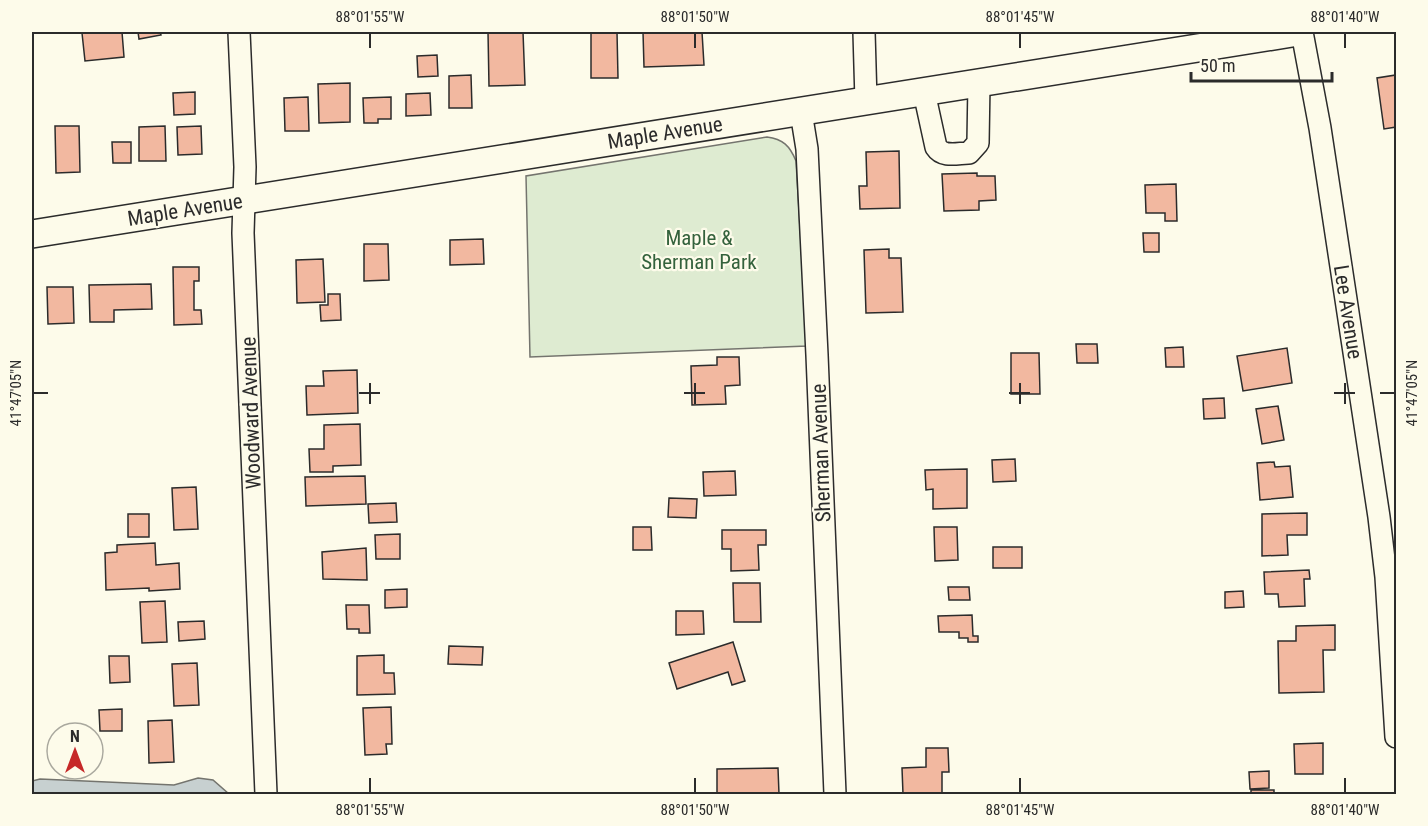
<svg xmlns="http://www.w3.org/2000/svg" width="1428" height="826" font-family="'Roboto Condensed',sans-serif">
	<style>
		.green { fill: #deebd1; stroke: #74746e; stroke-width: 1.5 }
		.water { fill: #c7d0d0; stroke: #74746e; stroke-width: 1.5 }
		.building { fill: #f2b8a0; stroke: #2b2b2b; stroke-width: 1.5 }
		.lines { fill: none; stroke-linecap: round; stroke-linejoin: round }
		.minor-casing { stroke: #2b2b2b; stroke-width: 24 }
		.major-casing { stroke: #2b2b2b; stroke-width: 30 }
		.minor { stroke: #fdfbea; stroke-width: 21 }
		.major { stroke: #fdfbea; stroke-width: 27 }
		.ticks { fill: none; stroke: #2b2b2b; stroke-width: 2 }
		.labels { text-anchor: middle; stroke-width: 4.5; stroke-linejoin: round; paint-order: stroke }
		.street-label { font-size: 21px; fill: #2b2b2b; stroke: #fdfbea }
		.park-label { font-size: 21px; fill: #34623c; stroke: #fdfbea }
		.neatline { fill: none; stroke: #2b2b2b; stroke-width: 2 }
		.ticks-label { font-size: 15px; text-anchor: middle; fill: #2b2b2b }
	</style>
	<rect width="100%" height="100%" fill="#fdfbea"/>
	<!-- green -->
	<path class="green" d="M767,137C783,139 790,146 796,161L807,346L530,357L526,176Z"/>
	<!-- water -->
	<path class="water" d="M198,778L213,780L229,794H32V781L40,779L174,785Z"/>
	<!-- building -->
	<path class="building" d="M98,32H122L124,57L85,61L82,33Z
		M138,32H160L161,35L139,39Z
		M488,32H523L525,85L489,86Z
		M591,32H617L618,78H591Z
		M643,32H702L704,65L644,67Z
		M437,55L438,76L418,77L417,56Z
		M471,75L472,108H449V76Z
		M1396,75V127L1384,129L1377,78Z
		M350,83V122L319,123L318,84Z
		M195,92V114L174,115L173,93Z
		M430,93L431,115L406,116V94Z
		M308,97L309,131H285L284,98Z
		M391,97V119H378V123H364L363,98Z
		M55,126H79L80,172L56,173Z
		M165,126L166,161H139V127Z
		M201,126L202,154L178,155L177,127Z
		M112,142H131V163H113Z
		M899,151L900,208L860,209L859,186H867L866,152Z
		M977,173V176H995L996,200L979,201V210L944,211L942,174Z
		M1176,184L1177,221H1165V213H1146L1145,185Z
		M1143,233H1159V252H1144Z
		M483,239L484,264L450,265V240Z
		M364,244H388L389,280L364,281Z
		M889,249V258H901L903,312L866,313L864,250Z
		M323,259L325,302L297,303L296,260Z
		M173,267H199V281H194V310H201L202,324L174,325Z
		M151,284L152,309L114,310V322H90L89,285Z
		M47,287H73L74,323L48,324Z
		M328,294H340L341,320L321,321L320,305H328Z
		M1076,344H1097L1098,363H1077Z
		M1183,347L1184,367H1166L1165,348Z
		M1287,348L1292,383L1243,391L1237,356Z
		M1011,353H1039L1040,394H1011Z
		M717,357H739L740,385L725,386L726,404L692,405L691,366L717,365Z
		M357,370L358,413L307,415L306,386H324L323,371Z
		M1224,398L1225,418L1204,419L1203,399Z
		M1278,406L1284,440L1262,444L1256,409Z
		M360,424L361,465L333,466V472H310L309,449H324V425Z
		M1015,459L1016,481L993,482L992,460Z
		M1274,462L1275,467L1290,466L1293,497L1260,500L1257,463Z
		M967,469V508L933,509V489L926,490L925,470Z
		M735,471L736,495L704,496L703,472Z
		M365,476L366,504L306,506L305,477Z
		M196,487L198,529L174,530L172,488Z
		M669,498L697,499L696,518L668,517Z
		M396,503L397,522L369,523L368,504Z
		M1307,513V535H1287L1288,555L1262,556V514Z
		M128,514H149V537H128Z
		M633,527H651L652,550H633Z
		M934,527H957L958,560L935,561Z
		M722,530H766V545H758L759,570L731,571V549H722Z
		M400,534V559H376L375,535Z
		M155,543L156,565L179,563L180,589L149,591V588L106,590L105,553L117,552V545Z
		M993,547H1022V568H993Z
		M366,548L367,580L323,579L322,552Z
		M1309,570L1310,579H1304L1305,606L1279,607L1278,594H1265L1264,572Z
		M733,583H760L761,622H734Z
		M948,587H969L970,600H949Z
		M407,589V607L385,608V590Z
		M1243,591L1244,607L1225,608V592Z
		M165,601L167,642L142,643L140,602Z
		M346,605H369L370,633H359V629H347Z
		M676,611H703L704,634L676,635Z
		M972,615L973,636H978V642H968V638H959V632H939L938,616Z
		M204,621L205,639L179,641L178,622Z
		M1335,625V650H1323L1324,692L1279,693L1278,641H1296V626Z
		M733,642L745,681L732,685L728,672L677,689L669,663Z
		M449,646L483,647L482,665L448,664Z
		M384,655V673H394L395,694L357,695V656Z
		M109,656H129L130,682L110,683Z
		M197,663L199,705L174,706L172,664Z
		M391,707L392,744H386L387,754L365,755L363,708Z
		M122,709V731H100L99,710Z
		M172,720L174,762L149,763L148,721Z
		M1323,743V774H1295L1294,744Z
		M926,748H948L949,772H942V794H903L902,768L926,767Z
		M778,768L779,794H717V769Z
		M1269,771V788L1250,789L1249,772Z
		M1251,790H1274V794H1251Z"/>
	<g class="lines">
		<!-- minor casing -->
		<g class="minor-casing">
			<path id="minor" d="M239,32L245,167L243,233L266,794
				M864,32L866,101
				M1302,32L1320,128L1379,517L1386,577L1396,737
				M924,92L936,147C943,158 958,153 969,153L978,143L979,83
				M801,112L807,149L817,355L835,794"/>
		</g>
		<!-- major casing -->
		<g class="major-casing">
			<path id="major" d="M32,234L1298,32"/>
		</g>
		<!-- minor -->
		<use href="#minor" class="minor"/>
		<!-- major -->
		<use href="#major" class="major"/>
	</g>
	<!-- ticks -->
	<path class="ticks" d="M370,33V48M695,33V48M1020,33V48M1345,33V48M370,383V404M695,383V404M1020,383V404M1345,383V404M33,393H48M359,393H380M684,393H705M1009,393H1030M1334,393H1355M1380,393H1395M370,778V793M695,778V793M1020,778V793M1345,778V793"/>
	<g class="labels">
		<!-- street labels -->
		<g class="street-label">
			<text transform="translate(665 133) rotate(-9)" y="7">Maple Avenue</text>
			<text transform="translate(185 210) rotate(-9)" y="7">Maple Avenue</text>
			<text transform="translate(1348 312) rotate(81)" y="7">Lee Avenue</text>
			<text transform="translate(251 413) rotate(-92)" y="7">Woodward Avenue</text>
			<text transform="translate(821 453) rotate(-92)" y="7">Sherman Avenue</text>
		</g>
		<!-- park labels -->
		<g class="park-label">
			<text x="699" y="245">Maple &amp;<tspan x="699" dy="24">Sherman Park</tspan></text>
		</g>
	</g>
	<!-- border -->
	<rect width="1428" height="826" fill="none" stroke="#fdfbea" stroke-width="66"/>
	<!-- north arrow -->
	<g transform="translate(75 751)"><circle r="28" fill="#fdfbea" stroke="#a9a89e" stroke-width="1.5"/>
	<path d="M0-4.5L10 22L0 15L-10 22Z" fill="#c62828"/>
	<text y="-9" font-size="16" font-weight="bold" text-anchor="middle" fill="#2b2b2b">N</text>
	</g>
	<!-- scale -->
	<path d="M1191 72v9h141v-9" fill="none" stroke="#2b2b2b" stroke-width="3"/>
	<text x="1200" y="72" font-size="18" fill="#2b2b2b" stroke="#fdfbea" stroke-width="4.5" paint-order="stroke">50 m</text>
	<rect x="33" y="33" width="1362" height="760" class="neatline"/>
	<g class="ticks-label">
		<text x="370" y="22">88°01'55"W</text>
		<text x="695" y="22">88°01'50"W</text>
		<text x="1020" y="22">88°01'45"W</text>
		<text x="1345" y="22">88°01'40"W</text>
		<text transform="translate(16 393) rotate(-90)" y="5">41°47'05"N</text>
		<text transform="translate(1412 393) rotate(-90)" y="5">41°47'05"N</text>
		<text x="370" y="815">88°01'55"W</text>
		<text x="695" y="815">88°01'50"W</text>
		<text x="1020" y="815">88°01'45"W</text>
		<text x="1345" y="815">88°01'40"W</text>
	</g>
</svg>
